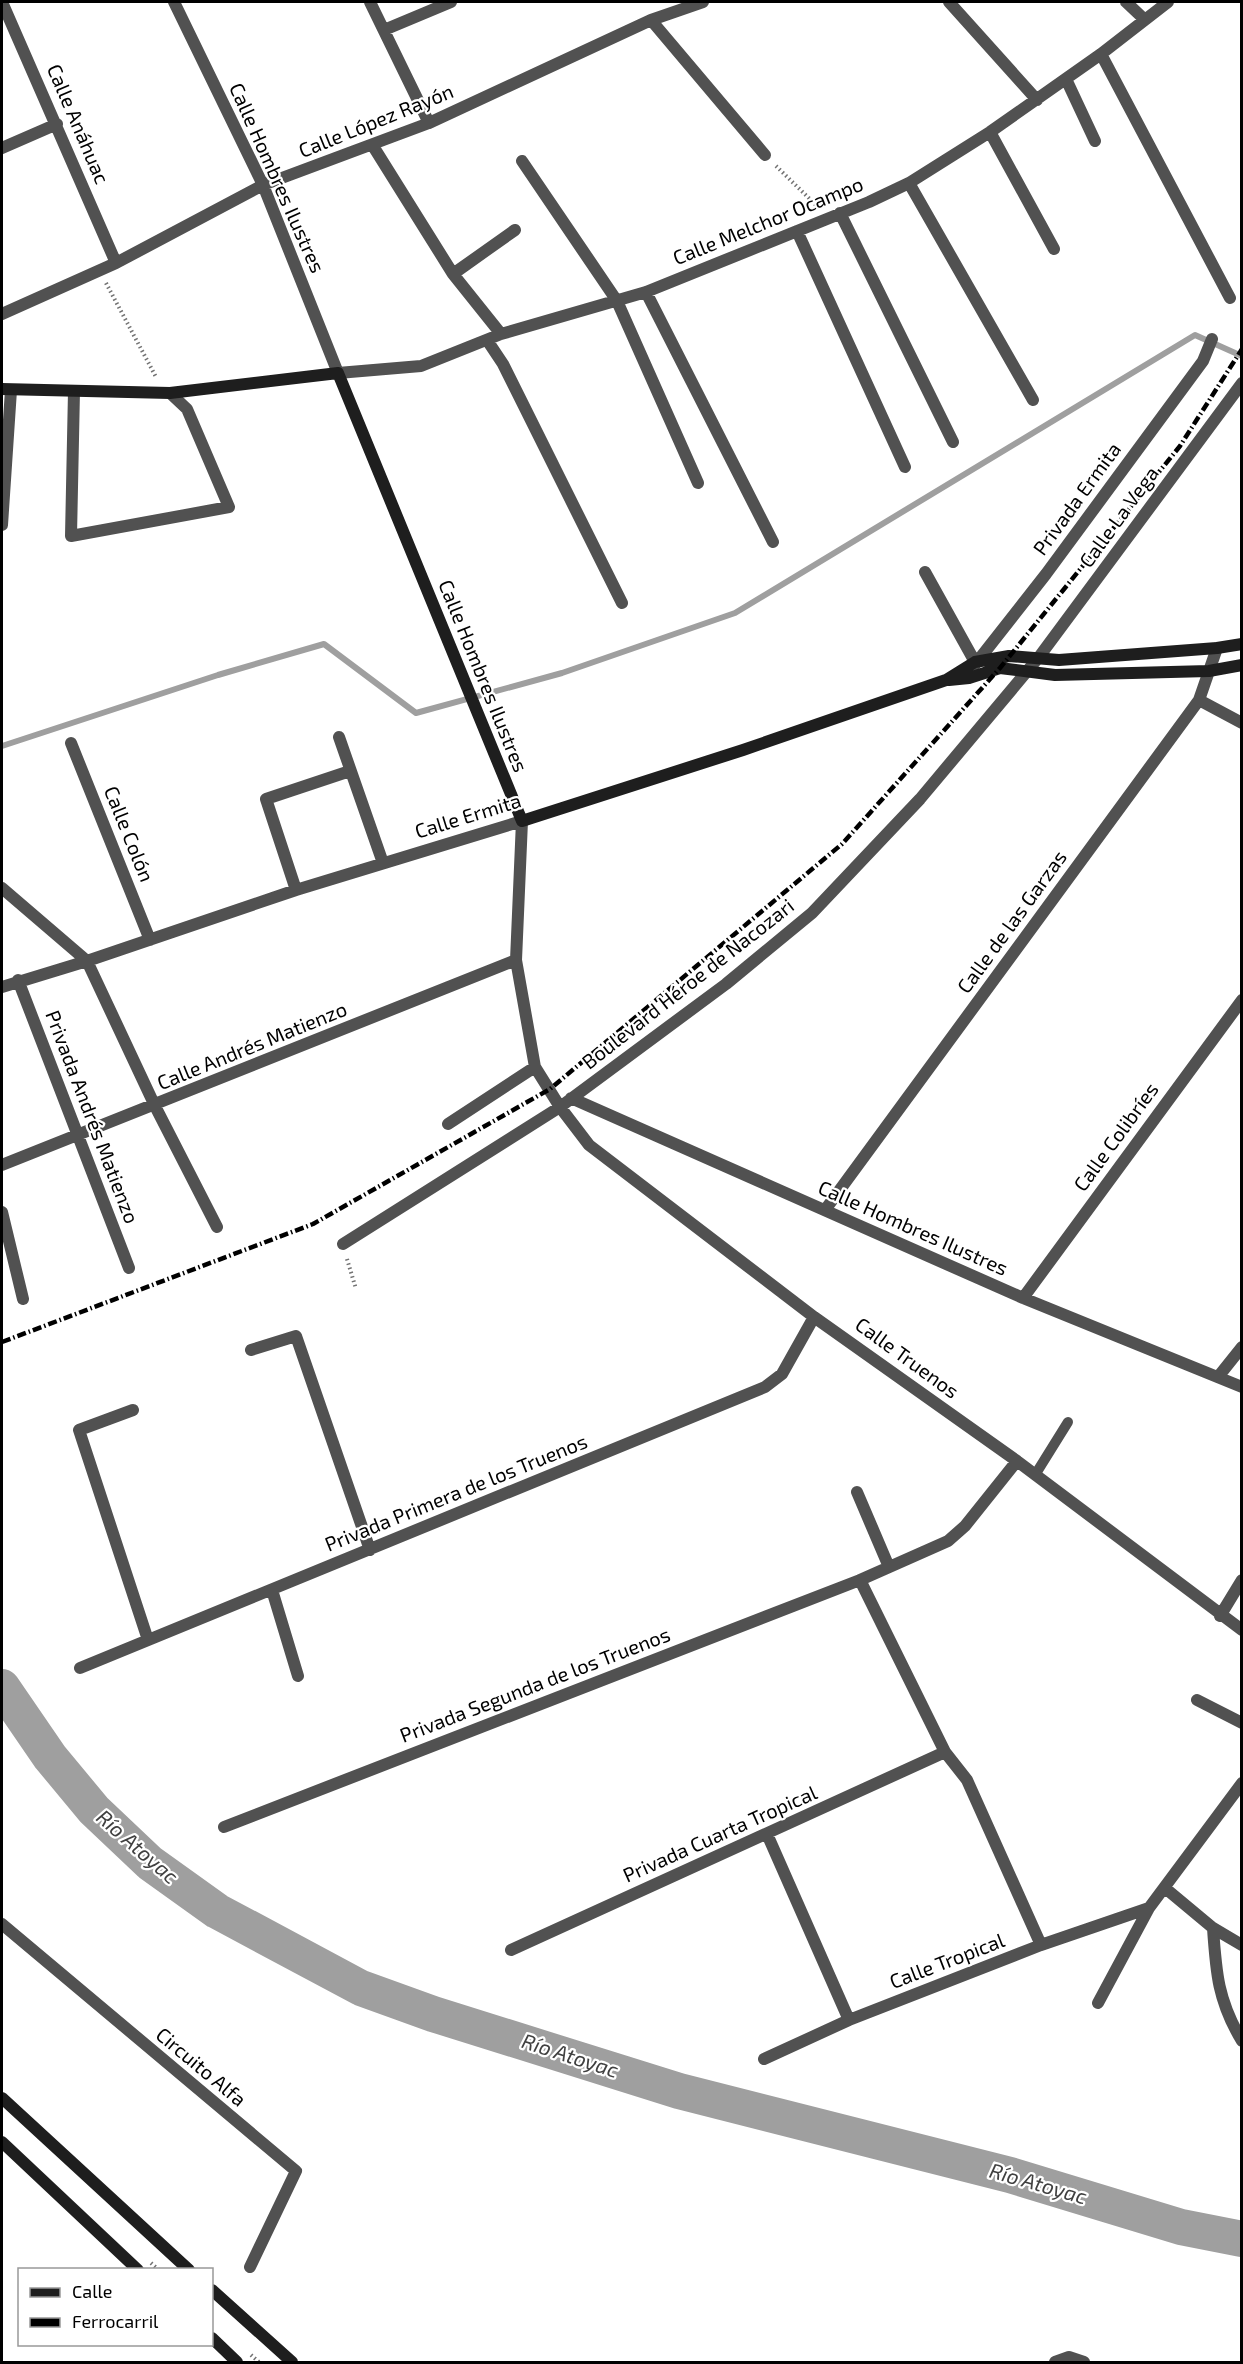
<svg xmlns="http://www.w3.org/2000/svg" width="1243" height="2364" font-family="'Exo 2',sans-serif">
	<style>
		.lines { fill: none; stroke-linecap: round; stroke-linejoin: round }
		.stream { stroke: #9f9f9f; stroke-width: 6 }
		.river { stroke: #9f9f9f; stroke-width: 36 }
		.path { stroke: #737373; stroke-width: 4; stroke-dasharray: 1.5 3; stroke-linecap: butt }
		.lane { stroke: #515151; stroke-width: 10 }
		.street { stroke: #515151; stroke-width: 12 }
		.secondary { stroke: #1e1e1e; stroke-width: 12 }
		.rail { stroke: #000; stroke-width: 4.5; stroke-dasharray: 9 3 1.5 3; stroke-linecap: butt }
		.labels { text-anchor: middle; stroke-width: 4.5; stroke-linejoin: round; paint-order: stroke }
		.street-label { font-size: 20px; fill: #000; stroke: #fff }
		.water-label { font-size: 21px; font-style: italic; fill: #404040; stroke: #fff }
	</style>
	<rect width="100%" height="100%" fill="#fff"/>
	<g class="lines">
		<!-- stream -->
		<path class="stream" d="M2,746L218,675L324,644L416,713L562,673L735,613L1195,335L1242,356"/>
		<!-- river -->
		<path class="river" d="M2,1687L50,1757L94,1810L150,1863L217,1911L361,1988L433,2014L679,2091L1010,2175L1181,2227L1242,2239"/>
		<!-- path -->
		<path class="path" d="M776,166L818,207
			M106,283L156,377
			M347,1259L356,1289
			M151,2263L159,2270
			M251,2355L259,2362"/>
		<!-- lane -->
		<path class="lane" d="M1035,1475L1068,1422"/>
		<!-- street -->
		<path class="street" d="M2,2L116,263
			M174,2L263,185L338,373L421,366L501,334L646,292L869,202L909,183L990,132L1101,54L1168,2
			M370,2L429,123
			M949,2L1037,100
			M1126,2L1144,19
			M651,20L765,155
			M384,30L451,2
			M1101,54L1230,298
			M1066,79L1095,141
			M990,132L1054,249
			M373,146L453,274L501,334
			M2,148L57,124
			M522,161L617,301L698,483
			M909,183L1033,400
			M840,213L953,442
			M797,231L905,467
			M453,274L515,230
			M646,292L773,542
			M2,314L116,263L263,185L429,123L651,20L703,2
			M487,340L503,364L622,603
			M74,391L71,536L229,507L187,409L170,393
			M2,525L11,390
			M925,572L975,662
			M973,667L1046,574L1203,361L1212,339
			M1199,700L1242,723
			M339,737L383,863
			M71,743L150,940
			M2,888L87,961L155,1106L217,1227
			M296,890L266,799L350,771
			M18,980L129,1268
			M2,987L87,961L296,890L522,821L516,960L535,1067L560,1107L589,1145L814,1317L1017,1461L1242,1630
			M571,1098L1023,1298L1242,1387
			M448,1124L535,1067
			M2,1165L516,960
			M825,1210L1199,700L1217,648
			M2,1212L23,1299
			M343,1244L560,1107L726,984L812,913L920,799L1039,657L1242,383
			M1023,1298L1242,1000
			M251,1350L296,1336L370,1550
			M1218,1377L1242,1347
			M133,1410L79,1430L148,1640
			M857,1492L889,1567
			M860,1580L945,1752L967,1780L1041,1945
			M272,1590L298,1676
			M1220,1616L1242,1580
			M80,1668L765,1387L782,1374L814,1317
			M1197,1700L1242,1723
			M224,1827L860,1580L948,1541L965,1526L1017,1461
			M767,1834L849,2020
			M1165,1888L1213,1928L1242,1945
			M2,1924L296,2171L250,2267
			M1213,1928C1216,1973 1218,2001 1242,2041
			M511,1950L945,1752
			M1098,2003L1149,1908L1242,1783
			M764,2059L849,2020L1041,1945L1149,1908
			M1055,2362L1069,2357L1084,2362"/>
		<!-- secondary -->
		<path class="secondary" d="M2,389L170,393L338,373L522,821L743,750L946,680L975,662L1009,656L1059,660L1217,648L1242,644
			M949,680L969,678L1000,668L1055,675L1209,671L1242,665
			M2,2098L189,2270
			M2,2142L138,2270
			M212,2290L292,2362
			M212,2338L237,2362"/>
		<!-- rail -->
		<path class="rail" d="M2,1342L313,1224L550,1089L842,844L1000,668L1180,446L1242,349"/>
	</g>
	<g class="labels">
		<!-- street labels -->
		<g class="street-label">
			<text transform="translate(376 121) rotate(-22)" y="7">Calle López Rayón</text>
			<text transform="translate(78 124) rotate(67)" y="7">Calle Anáhuac</text>
			<text transform="translate(277 178) rotate(66)" y="7">Calle Hombres Ilustres</text>
			<text transform="translate(768 221) rotate(-22)" y="7">Calle Melchor Ocampo</text>
			<text transform="translate(1077 499) rotate(-54)" y="7">Privada Ermita</text>
			<text transform="translate(1119 517) rotate(-54)" y="7">Calle La Vega</text>
			<text transform="translate(483 676) rotate(68)" y="7">Calle Hombres Ilustres</text>
			<text transform="translate(468 816) rotate(-17)" y="7">Calle Ermita</text>
			<text transform="translate(129 834) rotate(68)" y="7">Calle Colón</text>
			<text transform="translate(1012 922) rotate(-54)" y="7">Calle de las Garzas</text>
			<text transform="translate(688 984) rotate(-38)" y="7">Boulevard Héroe de Nacozari</text>
			<text transform="translate(252 1046) rotate(-22)" y="7">Calle Andrés Matienzo</text>
			<text transform="translate(92 1117) rotate(69)" y="7">Privada Andrés Matienzo</text>
			<text transform="translate(1116 1137) rotate(-54)" y="7">Calle Colibríes</text>
			<text transform="translate(913 1228) rotate(24)" y="7">Calle Hombres Ilustres</text>
			<text transform="translate(907 1358) rotate(36)" y="7">Calle Truenos</text>
			<text transform="translate(456 1493) rotate(-22)" y="7">Privada Primera de los Truenos</text>
			<text transform="translate(535 1685) rotate(-21)" y="7">Privada Segunda de los Truenos</text>
			<text transform="translate(720 1834) rotate(-24)" y="7">Privada Cuarta Tropical</text>
			<text transform="translate(947 1961) rotate(-21)" y="7">Calle Tropical</text>
			<text transform="translate(201 2067) rotate(40)" y="7">Circuito Alfa</text>
		</g>
		<!-- water labels -->
		<g class="water-label">
			<text transform="translate(137 1847) rotate(41)" y="7">Río Atoyac</text>
			<text transform="translate(570 2056) rotate(18)" y="7">Río Atoyac</text>
			<text transform="translate(1038 2184) rotate(16)" y="7">Río Atoyac</text>
		</g>
	</g>
	<!-- border -->
	<rect width="1243" height="2364" fill="none" stroke="#000000" stroke-width="6"/>
	<!-- legend -->
	<rect x="18" y="2268" width="195" height="78" fill="#ffffff" stroke="#999999" stroke-width="1.5"/>
	<rect x="30" y="2288" width="30" height="9" fill="#1e1e1e" stroke="#999999" stroke-width="1.5"/>
	<text x="72" y="2298" font-size="18" fill="#000000">Calle</text>
	<rect x="30" y="2318" width="30" height="9" fill="#000000" stroke="#999999" stroke-width="1.5"/>
	<text x="72" y="2328" font-size="18" fill="#000000">Ferrocarril</text>
</svg>
